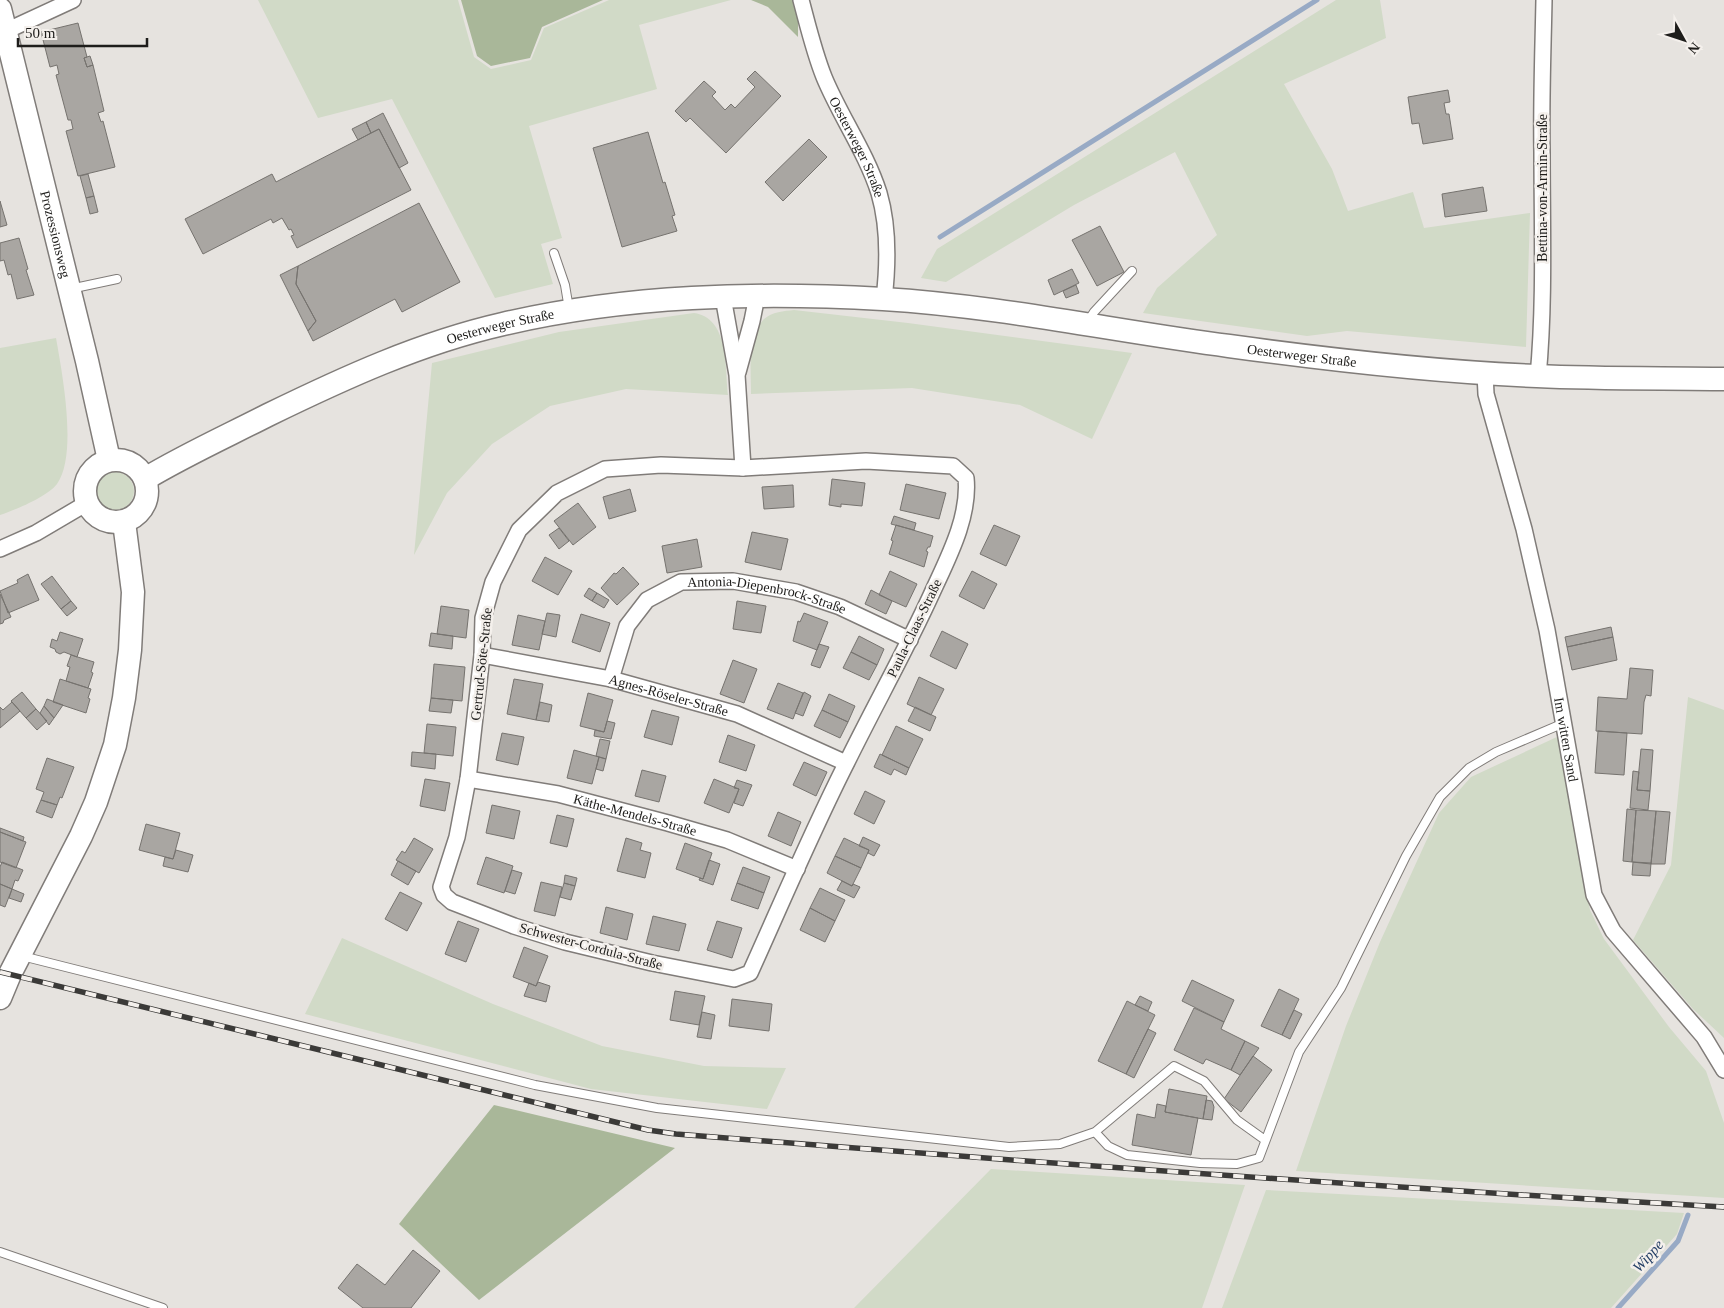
<svg xmlns="http://www.w3.org/2000/svg" width="1724" height="1308" font-family="Georgia,serif">
	<style>
		.green { fill: #d1dac7 }
		.forest { fill: #a9b799 }
		.lines { fill: none; stroke-linecap: round; stroke-linejoin: round }
		.stream { stroke: #98aac5; stroke-width: 5 }
		.building { fill: #a9a6a2; stroke: #76736f }
		.lane-casing { stroke: #807c79; stroke-width: 10 }
		.street-casing { stroke: #807c79; stroke-width: 18 }
		.secondary-casing { stroke: #807c79; stroke-width: 25 }
		.lane { stroke: #fff; stroke-width: 8 }
		.street { stroke: #fff; stroke-width: 15 }
		.secondary { stroke: #fff; stroke-width: 22 }
		.rail-casing { stroke: #3b3a38; stroke-width: 5.5 }
		.rail { stroke: #f4f0ec; stroke-width: 4; stroke-dasharray: 11; stroke-linecap: butt }
		.labels { text-anchor: middle; stroke-width: 5; stroke-linejoin: round; paint-order: stroke }
		.street-label { font-size: 14px; fill: #1e1d1b; stroke: #f4f0ec }
		.water-label { font-size: 15px; font-style: italic; fill: #264067; stroke: #f4f0ec }
	</style>
	<rect width="100%" height="100%" fill="#e6e3df"/>
	<!-- green -->
	<path class="green" d="M258,0H458L474,57L491,69L531,60L544,28L609,0H731L639,25L657,89L529,126L562,238L541,244L553,284L495,298L392,99L318,118Z
		M1336,0H1380L1386,38L1284,84L1332,169L1348,211L1413,192L1424,228L1530,213L1526,347L1347,331L1307,336L1143,313L1157,288L1217,235L1175,152L1074,205L946,282L921,278L937,249Z
		M794,310L908,323L1132,353L1092,439L1020,405L912,388L751,394C751,373 747,335 764,319C772,312 784,311 794,310Z
		M694,313C729,318 725,367 728,395L626,389L550,406L492,444L447,493L414,555L432,363L559,332Z
		M56,338C62,372 78,455 57,484C47,497 15,510 0,515V348Z
		M96 491a19 19 0 1 1 38 0a19 19 0 1 1-38 0Z
		M1688,697L1724,710V1038L1693,1009L1633,940L1671,865Z
		M1559,736L1590,910L1604,939L1669,1027L1706,1071L1724,1123V1198L1296,1171L1346,1026L1380,942L1439,813L1471,777Z
		M342,938L493,1004L602,1046L704,1066L786,1068L767,1109L591,1089L305,1014Z
		M991,1169L1245,1185L1202,1308H854Z
		M1266,1190L1630,1210L1684,1213L1677,1234L1611,1308H1222Z"/>
	<!-- forest -->
	<path class="forest" d="M461,0H603L542,27L530,58L491,66L477,56Z
		M751,0H794L798,14V37L768,7Z
		M494,1105L675,1148L479,1300L399,1224Z"/>
	<g class="lines">
		<!-- stream -->
		<path class="stream" d="M940,237L1317,0
			M1618,1308L1678,1241L1688,1215"/>
	</g>
	<!-- building -->
	<path class="building" d="M78,23L87,57L84,58L87,67L93,65L104,111L98,113L101,122L103,121L115,167L78,176L66,131L73,129L71,120H68L56,75L59,74L57,65L50,67L41,32Z
		M90,56L93,65L87,67L84,58Z
		M755,71L781,96L726,153L690,118L686,122L675,111L704,81L716,92L712,96L725,110L731,104L735,108L755,87L747,79Z
		M1448,90L1450,102L1444,103L1446,114H1449L1453,139L1423,144L1419,123L1412,124L1408,97Z
		M383,113L408,163L399,168L379,129L371,133L366,122Z
		M366,122L371,133L358,140L352,129Z
		M379,129L411,190L297,248L291,236L294,235L291,229L289,230L282,218L273,223L271,219L203,254L185,219L272,174L276,182Z
		M648,132L663,183L665,182L675,215L672,216L677,231L622,247L593,148Z
		M809,139L827,157L783,201L765,182Z
		M88,174L94,196L86,198L80,176Z
		M1483,187L1487,211L1445,217L1442,194Z
		M94,196L98,212L90,214L86,198Z
		M0,201L7,225L0,227Z
		M419,203L460,282L402,312L395,299L313,341L308,331L316,321L296,284L298,266Z
		M1100,226L1124,272L1097,286L1072,240Z
		M19,238L28,269L26,270L34,295L17,299L11,274L8,275L4,260L0,261V243Z
		M298,266L296,284L316,321L308,331L280,275Z
		M1072,269L1079,283L1054,295L1048,280Z
		M1076,285L1079,293L1066,298L1063,291Z
		M832,479L865,483L862,506L841,504V507L829,505Z
		M906,484L946,493L939,519L900,510Z
		M793,485L794,507L764,509L762,487Z
		M630,489L636,511L609,519L603,497Z
		M578,503L596,527L573,545L554,521Z
		M894,516L916,523L914,530L891,524Z
		M896,525L933,536L930,547H928L926,551L928,552L924,567L889,554L893,541L891,540Z
		M994,525L1020,536L1006,566L980,554Z
		M559,528L569,541L559,549L549,535Z
		M752,532L788,539L781,570L745,562Z
		M697,539L702,567L667,573L662,546Z
		M545,557L572,571L558,595L532,581Z
		M623,567L639,584L617,605L601,588L614,573L616,574Z
		M890,571L917,584L906,607L879,595Z
		M972,571L997,584L984,609L959,596Z
		M28,574L39,600L8,613L0,591L18,583L17,580Z
		M52,576L71,601L61,609L41,584Z
		M589,588L597,593L592,601L584,596Z
		M871,590L892,601L886,614L865,604Z
		M597,593L609,600L604,608L592,601Z
		M0,594L11,617L4,620L3,623L0,624Z
		M71,601L77,608L67,616L61,609Z
		M737,601L766,606L761,633L733,629Z
		M441,606L469,610L466,638L437,634Z
		M547,613L560,615L556,637L542,634Z
		M804,613L828,622L817,650L793,641L798,621L800,622Z
		M581,614L610,623L600,652L572,642Z
		M518,615L545,621L539,650L512,645Z
		M1611,627L1613,637L1567,647L1565,637Z
		M942,631L968,644L956,669L930,656Z
		M60,632L83,639L77,657L64,652L60,654L56,652L55,649L50,647L52,639L57,641Z
		M431,633L453,636L452,649L429,646Z
		M859,636L884,649L877,665L851,652Z
		M1613,637L1617,660L1572,670L1567,647Z
		M819,644L829,647L820,668L811,665Z
		M851,652L877,665L869,680L843,668Z
		M71,655L94,662L91,672L93,673L88,688L66,681L70,667L67,666Z
		M733,660L757,669L744,703L720,694Z
		M434,664L465,667L462,701L431,698Z
		M1630,668L1653,670L1651,696L1646,695L1644,702L1642,734L1596,731L1598,697L1627,699Z
		M919,677L944,689L931,715L907,704Z
		M60,679L91,689L88,698L90,699L86,713L53,702Z
		M514,679L543,684L536,720L507,714Z
		M778,683L803,693L793,719L767,709Z
		M22,692L36,709L26,718L11,701Z
		M804,692L811,696L803,716L795,713Z
		M588,693L613,700L604,732L580,726Z
		M829,694L855,706L848,722L822,710Z
		M431,698L453,700L451,713L429,711Z
		M47,699L63,705L54,718L44,706Z
		M12,702L20,711L0,728V707L3,710Z
		M540,702L552,705L549,722L536,720Z
		M44,706L54,718L49,725L40,713Z
		M915,707L936,717L930,731L908,721Z
		M36,709L47,721L37,730L26,718Z
		M652,710L679,717L672,745L644,737Z
		M822,710L848,722L840,738L814,726Z
		M607,721L615,723L611,739L594,736L595,730L604,732Z
		M427,724L456,727L453,756L424,753Z
		M896,726L923,739L909,768L882,755Z
		M1598,731L1627,733L1624,775L1595,773Z
		M502,733L524,737L518,765L496,760Z
		M728,735L755,745L746,771L719,762Z
		M600,739L610,741L606,759L596,756Z
		M1641,749L1653,750L1650,791L1637,790Z
		M574,750L599,757L592,784L567,778Z
		M412,752L436,754L435,769L411,766Z
		M880,754L909,768L906,775L894,769L891,775L874,767Z
		M599,757L606,759L603,771L596,769Z
		M47,758L74,767L62,798L60,797L57,805L41,800L44,792L36,789Z
		M804,762L827,772L816,796L793,785Z
		M642,770L666,776L659,802L635,796Z
		M1633,771L1639,772L1637,790L1650,791L1648,810L1630,808Z
		M425,779L450,783L445,811L420,806Z
		M714,779L739,789L729,813L704,803Z
		M737,780L752,785L743,806L734,803L739,789L734,788Z
		M865,791L885,801L874,824L854,814Z
		M41,800L57,805L52,818L36,812Z
		M492,805L520,811L514,839L486,833Z
		M1627,809L1636,810L1632,862L1623,861Z
		M1636,810L1656,811L1651,864L1632,862Z
		M1656,811L1670,812L1665,864H1651Z
		M778,812L801,822L791,846L768,836Z
		M557,815L574,819L567,847L550,843Z
		M146,824L180,833L173,859L139,850Z
		M0,828L24,837L23,841L0,832Z
		M0,832L26,842L16,868L0,862Z
		M863,837L880,845L874,856L868,853L869,850L859,846Z
		M414,838L433,849L419,873L396,860L402,851L405,853Z
		M626,838L642,843L640,850L651,853L645,878L617,871Z
		M844,838L869,850L861,868L835,856Z
		M685,843L712,853L703,879L676,869Z
		M176,850L193,855L188,872L163,866L165,857L173,859Z
		M835,856L861,868L852,886L827,873Z
		M486,857L513,866L504,893L477,884Z
		M709,860L720,864L713,885L699,880L700,878L703,879Z
		M398,861L416,871L408,885L391,875Z
		M2,862L23,870L18,881L15,880L12,889L0,884V867Z
		M1633,862L1651,863L1650,876L1632,875Z
		M743,867L770,877L764,893L737,883Z
		M512,870L522,873L515,894L505,891Z
		M565,875L577,878L575,886L564,883Z
		M842,881L852,886L853,884L860,887L854,898L837,890Z
		M541,882L562,887L555,916L534,911Z
		M564,883L575,886L571,900L560,897Z
		M737,883L764,893L758,909L731,900Z
		M0,884L12,889L5,907L0,905Z
		M820,888L845,900L835,921L810,908Z
		M12,889L24,894L21,902L9,898Z
		M400,892L422,903L407,931L385,919Z
		M606,907L633,914L627,940L600,933Z
		M810,908L835,921L825,942L800,930Z
		M653,916L686,924L679,951L646,944Z
		M458,921L479,929L466,962L445,954Z
		M717,921L742,928L732,958L707,950Z
		M524,947L548,956L536,986L513,977Z
		M1192,980L1234,1000L1224,1022L1182,1001Z
		M538,982L550,986L546,1002L524,996L529,983L536,986Z
		M1279,989L1299,999L1282,1035L1261,1026Z
		M675,991L705,996L699,1025L670,1020Z
		M1140,996L1152,1002L1148,1011L1135,1005Z
		M732,999L772,1004L769,1031L729,1026Z
		M1127,1001L1155,1015L1126,1074L1098,1061Z
		M1194,1008L1224,1022L1221,1029L1245,1041L1231,1070L1206,1059L1203,1064L1174,1050Z
		M1294,1010L1302,1014L1290,1039L1282,1035Z
		M702,1012L715,1015L711,1039L697,1037Z
		M1148,1029L1156,1033L1134,1078L1126,1074Z
		M1245,1041L1259,1048L1240,1075L1231,1070Z
		M1253,1056L1272,1070L1241,1112L1224,1099Z
		M1169,1089L1207,1096L1203,1119L1165,1112Z
		M1206,1100L1212,1101L1214,1107L1212,1120L1203,1119Z
		M1157,1104L1166,1106L1165,1112L1198,1118L1191,1155L1132,1145L1137,1114L1155,1118Z
		M413,1250L440,1271L411,1308H363L338,1288L357,1264L385,1285Z"/>
	<g class="lines">
		<!-- lane casing -->
		<g class="lane-casing">
			<path id="lane" d="M554,253L565,285L569,309
				M70,289L117,279
				M1087,323L1094,312L1132,271
				M22,956L535,1085L657,1108L1009,1147L1060,1144L1095,1132L1174,1066L1204,1081L1237,1120L1265,1140
				M1095,1132L1108,1146L1127,1155L1200,1163L1237,1164L1259,1158L1299,1052L1341,988L1406,856L1440,797L1469,768L1496,752L1564,723
				M0,1252L163,1308"/>
		</g>
		<!-- street casing -->
		<g class="street-casing">
			<g id="street">
				<path id="s1" d="M801,0C808,26 814,52 824,77C840,116 866,152 879,193C889,227 888,265 884,299"/>
				<path d="M6,31L73,0"/>
				<path d="M723,297L737,375L743,468"/>
				<path d="M738,372L752,321L757,296"/>
				<path id="s2" d="M1485,373L1486,394L1524,529L1547,630L1594,895L1613,931L1704,1037L1724,1070"/>
				<path d="M1538,377C1545,302 1542,227 1542,152C1541,102 1543,51 1544,0"/>
				<path d="M866,461L953,466L966,478C970,517 948,558 932,593C906,650 875,705 847,762C812,831 782,902 750,973L734,979L652,963L565,942L514,926L452,902L444,895L441,887L457,837L468,779L482,655L483,618L493,582L519,530L557,493L605,469L661,465L743,468Z"/>
				<path d="M0,549L36,533L87,503"/>
				<path id="s3" d="M482,655L611,679L737,714L846,763"/>
				<path id="s4" d="M611,679L627,626L647,600L681,582L733,581L796,592L840,607L910,640"/>
				<path id="s5" d="M468,779L558,794L668,823L727,840L797,869"/>
			</g>
		</g>
		<!-- secondary casing -->
		<g class="secondary-casing">
			<g id="secondary">
				<path id="s6" d="M0,9L87,361L109,460"/>
				<circle cx="116" cy="491" r="31"/>
				<path id="s7" d="M145,479C185,455 227,436 268,415C344,378 420,343 503,324C627,295 756,292 883,299C999,306 1114,331 1229,346C1331,360 1434,372 1537,376C1599,379 1662,378 1724,379"/>
				<path d="M0,998L10,974L81,836L96,802L115,745L124,698L130,650L133,592L124,522"/>
			</g>
		</g>
		<!-- lane -->
		<use href="#lane" class="lane"/>
		<!-- street -->
		<use href="#street" class="street"/>
		<!-- secondary -->
		<use href="#secondary" class="secondary"/>
		<!-- rail casing -->
		<g class="rail-casing">
			<path id="rail" d="M0,972L648,1130L676,1134C1025,1162 1374,1187 1724,1207"/>
		</g>
		<!-- rail -->
		<use href="#rail" class="rail"/>
	</g>
	<g class="labels">
		<!-- street labels -->
		<g class="street-label">
			<text dy="5" stroke="none"><textPath href="#s1" startOffset="158">Oesterweger Straße</textPath></text>
			<text transform="translate(1542 188) rotate(-90)" y="5">Bettina-von-Armin-Straße</text>
			<text dy="5" stroke="none"><textPath href="#s6" startOffset="232">Prozessionsweg</textPath></text>
			<text dy="5" stroke="none"><textPath href="#s7" startOffset="388">Oesterweger Straße</textPath></text>
			<text dy="5" stroke="none"><textPath href="#s7" startOffset="1196">Oesterweger Straße</textPath></text>
			<text dy="5" stroke="none"><textPath href="#s4" startOffset="214">Antonia-Diepenbrock-Straße</textPath></text>
			<text transform="translate(914 628) rotate(-64)" y="5">Paula-Claas-Straße</text>
			<text transform="translate(481 664) rotate(-84)" y="5">Gertrud-Söte-Straße</text>
			<text dy="5" stroke="none"><textPath href="#s3" startOffset="191">Agnes-Röseler-Straße</textPath></text>
			<text dy="5" stroke="none"><textPath href="#s2" startOffset="376">Im witten Sand</textPath></text>
			<text dy="5" stroke="none"><textPath href="#s5" startOffset="171">Käthe-Mendels-Straße</textPath></text>
			<text transform="translate(591 946) rotate(15)" y="5">Schwester-Cordula-Straße</text>
		</g>
		<!-- water labels -->
		<g class="water-label">
			<text transform="translate(1648 1256) rotate(-48)" y="5">Wippe</text>
		</g>
	</g>
	<!-- north arrow -->
	<g transform="translate(1684 40) rotate(130)" stroke="#f4f0ec" stroke-width="4" paint-order="stroke">
	<path d="M0-4L9 19L0 12L-9 19Z" fill="#1e1d1b"/>
	<text y="-8" font-size="14" font-weight="bold" text-anchor="middle" fill="#1e1d1b">N</text>
	</g>
	<!-- scale -->
	<path d="M18 38v8h129v-8" fill="none" stroke="#1e1d1b" stroke-width="2.5"/>
	<text x="25" y="38" font-size="15" fill="#1e1d1b" stroke="#f4f0ec" stroke-width="4" paint-order="stroke">50 m</text>
</svg>
